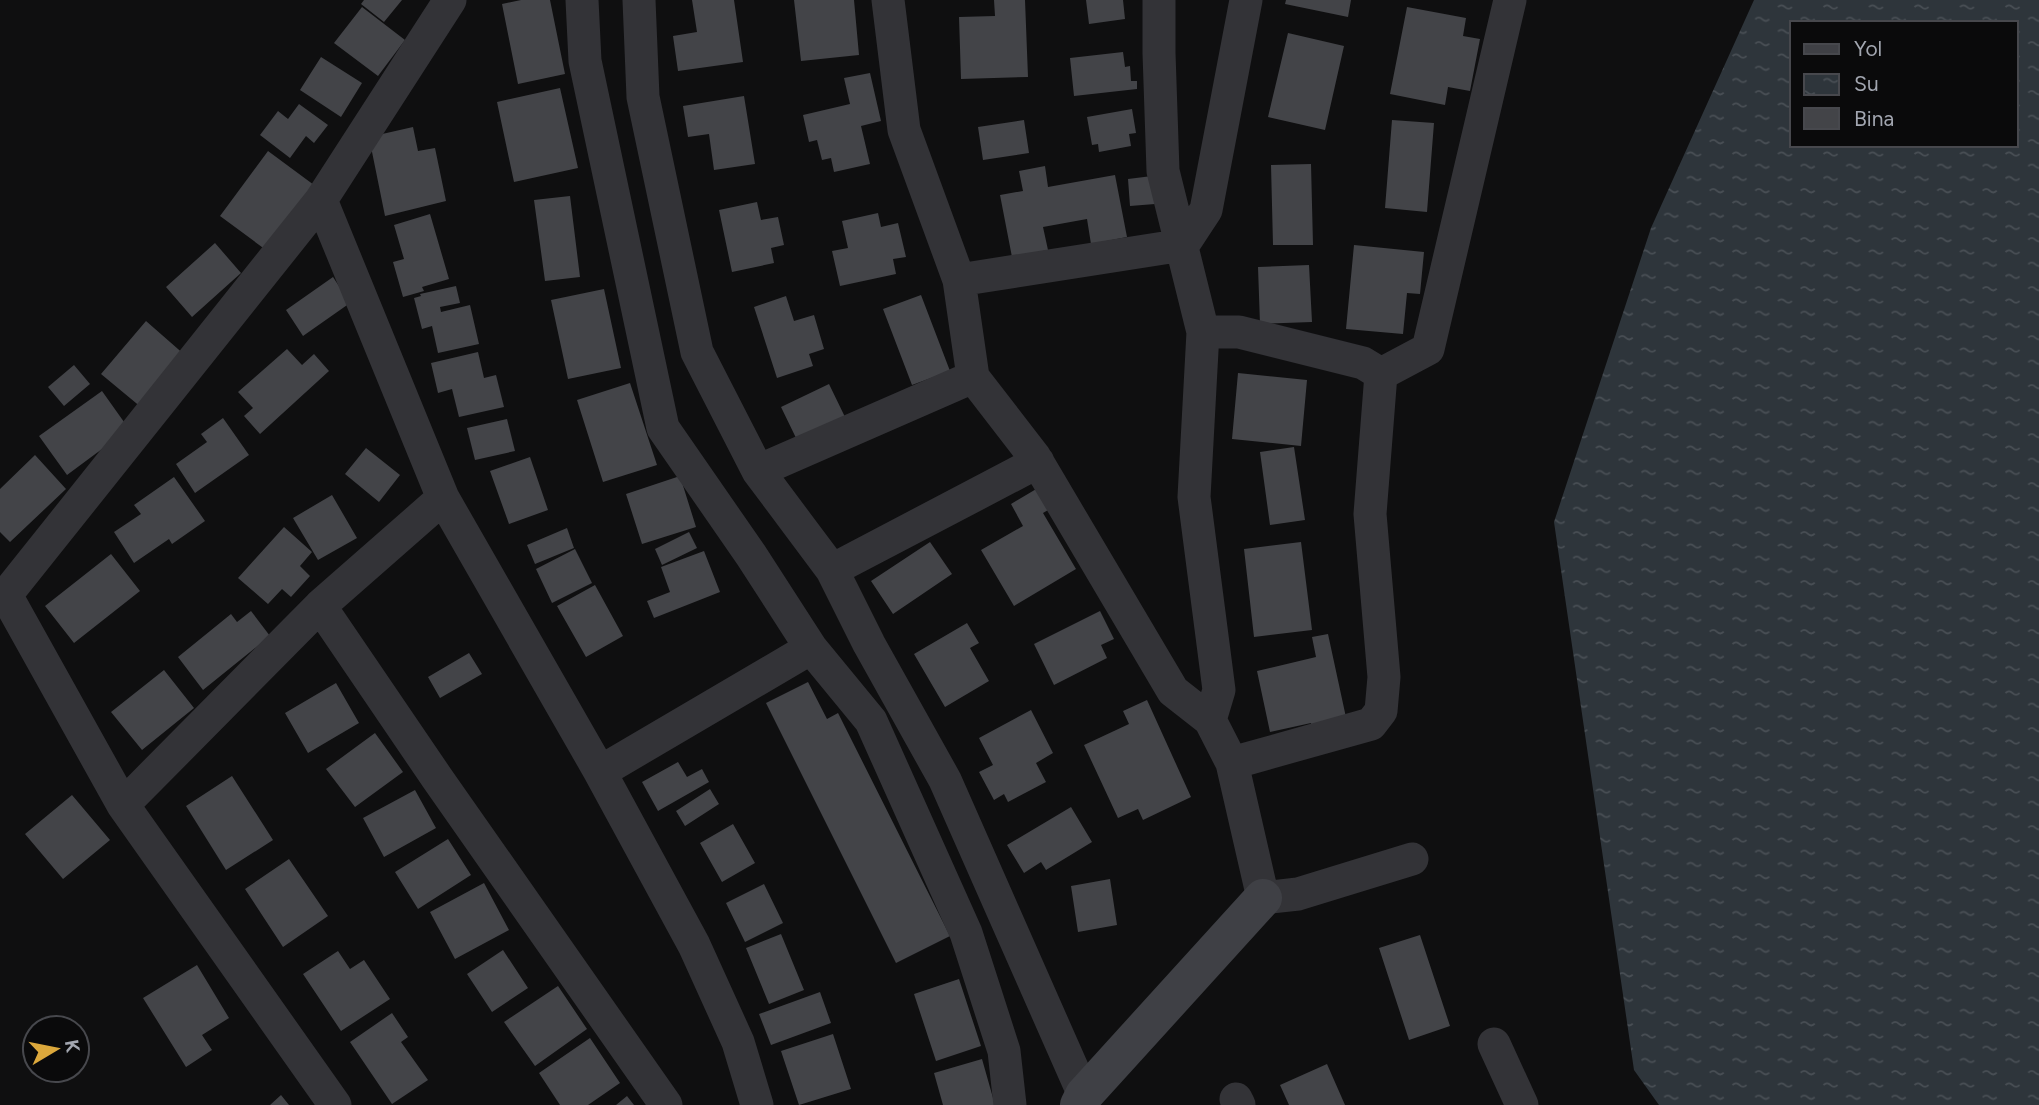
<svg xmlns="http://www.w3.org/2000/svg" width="2039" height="1105" font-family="Figtree,sans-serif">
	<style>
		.water { fill: url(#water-ripples); fill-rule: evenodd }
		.building { fill: #434448 }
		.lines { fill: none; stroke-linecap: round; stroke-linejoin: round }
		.street { stroke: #333337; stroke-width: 33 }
		.secondary { stroke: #3f4045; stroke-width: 38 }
	</style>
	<defs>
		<pattern id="water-ripples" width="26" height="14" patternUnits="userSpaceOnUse" patternTransform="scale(1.75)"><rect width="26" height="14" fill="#2e353b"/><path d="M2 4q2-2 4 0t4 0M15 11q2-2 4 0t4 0" fill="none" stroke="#494f55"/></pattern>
	</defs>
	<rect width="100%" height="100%" fill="#0f0f10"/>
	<!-- water -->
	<path class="water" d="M1754,0H2039V1105H1659L1634,1070L1554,522L1651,228ZM1792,23H2016V145H1792Z"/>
	<!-- building -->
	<path class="building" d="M364,0H402L384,22L361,4Z
		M521,0H550L565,74L518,84L502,4Z
		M692,0H734L743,62L678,71L673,36L697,32Z
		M794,0H854L859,55L801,61Z
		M994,0H1025L1028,77L961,79L959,17L995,16Z
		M1086,0H1123L1125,19L1089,24Z
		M1286,0H1351L1348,17L1285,4Z
		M362,7L405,40L378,76L334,43Z
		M1407,7L1466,18L1463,36L1480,39L1470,91L1448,87L1445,105L1390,94Z
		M1288,33L1344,46L1325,130L1268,117Z
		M1123,52L1125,67L1130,66L1131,81H1137V89L1074,96L1070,58Z
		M321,57L362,83L341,117L300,90Z
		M870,73L881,121L861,126L870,164L834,172L831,158L822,160L817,140L809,142L803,115L850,104L844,78Z
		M560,88L578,168L514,182L497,102Z
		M744,96L755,164L714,170L709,134L688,137L683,106Z
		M299,104L328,125L314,143L306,136L290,158L260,135L278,111L288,119Z
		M1132,109L1136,133L1129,134L1131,146L1099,152L1098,144L1092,145L1087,117Z
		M1024,120L1029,153L983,160L978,127Z
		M1392,120L1434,123L1427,212L1385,208Z
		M413,127L418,151L435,148L446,201L385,216L369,137Z
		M268,151L314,185L266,250L220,216Z
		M1311,164L1313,245H1273L1271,165Z
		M1045,166L1048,187L1115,175L1127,237L1091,244L1087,219L1043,227L1048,250L1012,257L1000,195L1023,191L1019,171Z
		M1152,176L1155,204L1130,206L1128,179Z
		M570,196L580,277L545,281L534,200Z
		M757,202L761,220L778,217L784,245L771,248L774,263L732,272L719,210Z
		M878,213L881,227L898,223L906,257L893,259L896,274L840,286L832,251L848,248L842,221Z
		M430,214L449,279L422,287L424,291L403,297L393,262L404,259L394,225Z
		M215,243L241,273L192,317L166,287Z
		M1354,245L1424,252L1420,294L1407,293L1403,334L1346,329Z
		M1309,265L1312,322L1260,324L1258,267Z
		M333,277L350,303L303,336L286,310Z
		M456,286L460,303L440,307L441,312L470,305L479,344L438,353L432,326L422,329L414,298L421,296L420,294Z
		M604,289L621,368L568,379L551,300Z
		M921,295L950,371L912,385L883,309Z
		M786,296L794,321L814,315L824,349L809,354L813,366L777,378L754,307Z
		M146,321L186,356L142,408L101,374Z
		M287,349L302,365L314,354L329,371L260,434L244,416L253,408L238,392Z
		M478,352L484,378L496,375L504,407L459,417L452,389L438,393L431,363Z
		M74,365L90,384L64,406L48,387Z
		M1238,373L1307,380L1301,446L1232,439Z
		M630,383L657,465L603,482L577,400Z
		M829,384L845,417L797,440L781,407Z
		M102,391L129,429L67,475L39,436Z
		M223,418L249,455L195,493L176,464L207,442L201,434Z
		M507,419L515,451L475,460L467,428Z
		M1294,447L1305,520L1270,525L1260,452Z
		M366,448L400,475L379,502L345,474Z
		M35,455L66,489L10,542L0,532V489Z
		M530,457L548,510L509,524L490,471Z
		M680,476L696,527L642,544L626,494Z
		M174,477L205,521L172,544L169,539L134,563L114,532L141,514L134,505Z
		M1043,485L1055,506L1043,513L1076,569L1014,606L981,550L1023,526L1011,504Z
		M332,495L357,538L318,560L293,518Z
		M284,527L312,552L300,566L310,576L291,597L282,589L268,604L238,578Z
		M567,528L574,548L535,564L527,545Z
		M689,532L697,548L662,565L655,549Z
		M930,542L952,574L893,614L871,581Z
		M1301,542L1312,630L1254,637L1244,549Z
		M575,549L592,583L552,603L536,569Z
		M704,551L720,592L654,618L647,601L670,592L661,567Z
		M111,554L140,591L74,643L45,606Z
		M595,585L623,636L586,657L557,606Z
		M251,611L270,636L203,690L178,657L231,614L237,622Z
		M1100,611L1114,639L1101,645L1107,658L1054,685L1034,644Z
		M967,623L979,643L970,648L989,681L945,707L914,654Z
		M1328,634L1347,722L1312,729L1311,723L1270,732L1257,671L1316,657L1312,637Z
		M469,653L482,674L440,698L428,677Z
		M164,670L194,708L142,750L111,712Z
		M808,682L827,719L838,713L950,936L896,963L766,703Z
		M336,683L359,723L308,753L285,713Z
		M1147,700L1191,797L1143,820L1138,809L1118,818L1084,745L1129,724L1123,711Z
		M1031,710L1053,753L1036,763L1046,782L1008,802L1004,794L994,800L979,772L993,765L979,738Z
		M375,733L403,772L355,807L326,769Z
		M678,762L687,777L702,769L709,782L658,811L642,782Z
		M232,776L273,840L226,870L186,806Z
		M710,789L719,804L685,826L676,811Z
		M415,790L436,828L384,857L363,818Z
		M72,795L110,840L63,879L25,834Z
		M1071,807L1092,842L1046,870L1041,862L1024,873L1007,845Z
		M733,824L755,863L722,882L700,843Z
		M448,839L471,875L418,909L395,872Z
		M289,859L328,916L283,947L245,889Z
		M1110,879L1117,925L1078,932L1071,886Z
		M484,883L509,930L455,959L430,912Z
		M764,884L783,923L745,942L726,903Z
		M781,934L804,990L769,1004L746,948Z
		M1420,935L1450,1026L1409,1040L1379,948Z
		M503,950L528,988L492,1012L467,974Z
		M338,951L350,969L364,960L390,999L341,1031L303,974Z
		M197,965L229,1018L202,1035L212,1050L186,1067L143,998Z
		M959,979L981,1046L936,1061L914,994Z
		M558,986L587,1029L535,1066L504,1022Z
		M820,992L831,1023L771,1045L759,1014Z
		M392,1013L408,1037L401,1042L428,1080L392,1104L350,1042Z
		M833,1034L851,1089L799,1105L781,1051Z
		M590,1038L620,1083L588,1105H560L539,1073Z
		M982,1059L995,1105H943L934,1073Z
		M1327,1064L1345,1105H1289L1280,1085Z
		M281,1095L289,1105H270Z
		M627,1096L634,1105H616Z"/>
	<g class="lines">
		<!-- street -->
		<path class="street" d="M582,0L585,61L663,428L751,555L811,648L871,721L966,933L1004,1051L1010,1105
			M639,0L643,97L697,352L758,471L832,570L869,644L945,780L1084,1095
			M888,0L904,130L959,280L973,377L1034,456L1173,691L1210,720L1232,763L1263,898L1298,894L1412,859
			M1159,0V53L1163,171L1203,332L1194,497L1219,690L1210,720
			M321,200L443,498L600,772L694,945L738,1042L757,1105
			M959,280L1183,245L1206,210L1246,0
			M1203,332H1239L1363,363L1381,374
			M758,471L973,377
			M832,570L1038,462
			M320,606L437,778L666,1105
			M1232,763L1371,724L1381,711L1384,677L1370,514L1381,374L1428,349L1510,0
			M600,772L811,648
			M123,805L320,606L443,498
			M1494,1044L1522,1105
			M1236,1099L1239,1105
			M335,1105L123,805L6,595L321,200L450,0"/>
		<!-- secondary -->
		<path class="secondary" d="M1079,1105L1084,1095L1263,898"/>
	</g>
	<!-- legend -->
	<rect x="1790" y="21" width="228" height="126" fill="#0a0a0b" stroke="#47484d" stroke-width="2"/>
	<rect x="1804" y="44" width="35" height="10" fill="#3f4045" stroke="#47484d" stroke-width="2"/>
	<text x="1854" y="56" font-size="21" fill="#a2a6b0">Yol</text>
	<rect x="1804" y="74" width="35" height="21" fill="url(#water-ripples)" stroke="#47484d" stroke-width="2"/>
	<text x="1854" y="91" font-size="21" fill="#a2a6b0">Su</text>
	<rect x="1804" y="108" width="35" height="21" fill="#434448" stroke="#47484d" stroke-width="2"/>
	<text x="1854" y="126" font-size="21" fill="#a2a6b0">Bina</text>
	<!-- north arrow -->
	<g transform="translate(56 1049) rotate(80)"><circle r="33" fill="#0a0a0b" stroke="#47484d" stroke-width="2"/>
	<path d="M0-5L12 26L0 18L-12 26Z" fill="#dca83c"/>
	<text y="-10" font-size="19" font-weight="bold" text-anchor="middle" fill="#a2a6b0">K</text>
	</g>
</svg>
